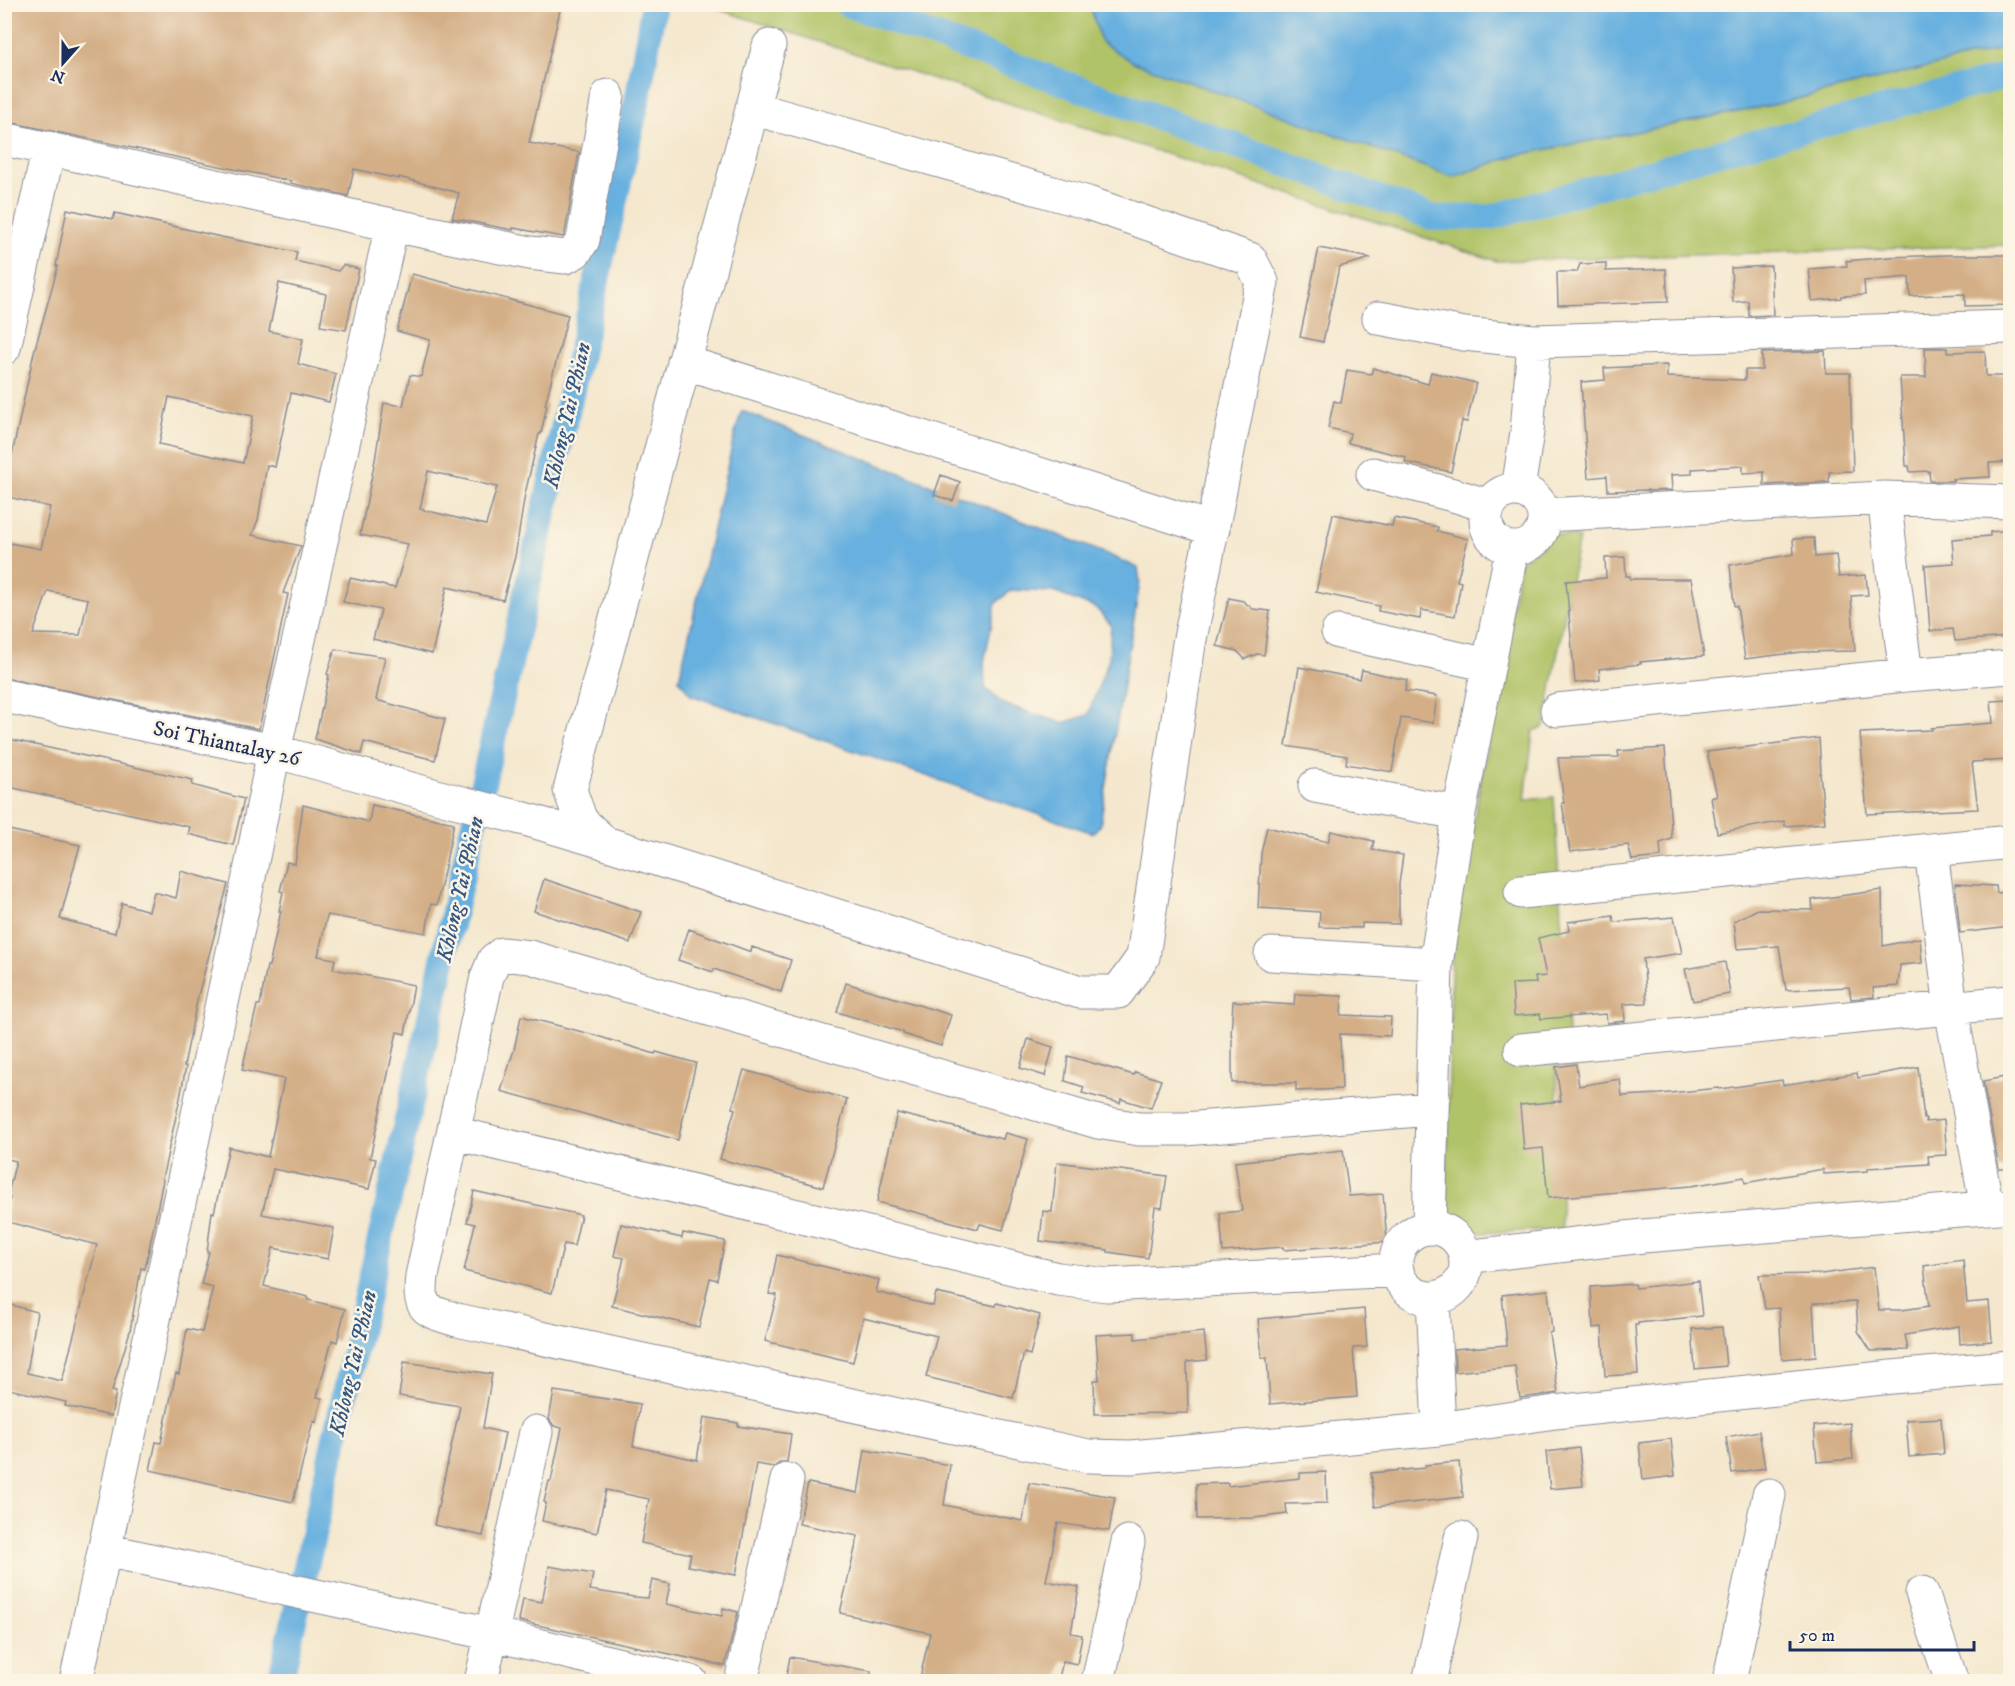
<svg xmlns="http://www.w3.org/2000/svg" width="2015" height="1686" font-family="'IM FELL DW Pica',serif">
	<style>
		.green { fill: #b0c367; stroke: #667962; stroke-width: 1.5 }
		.water { fill: #67b0df; stroke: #41709e; stroke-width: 1.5; fill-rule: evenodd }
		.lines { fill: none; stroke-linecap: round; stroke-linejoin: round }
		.canal { stroke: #67b0df; stroke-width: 26 }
		.building { fill: #d3ae86; fill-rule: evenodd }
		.minor-casing { stroke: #888b96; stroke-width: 35 }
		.minor { stroke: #fff; stroke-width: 33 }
		.labels { text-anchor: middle; stroke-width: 5; stroke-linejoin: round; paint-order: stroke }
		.street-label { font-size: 21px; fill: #1b2f5e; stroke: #fcf5e5 }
		.water-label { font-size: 22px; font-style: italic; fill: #325685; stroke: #fcf5e5 }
	</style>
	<rect width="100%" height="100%" fill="#fcf5e5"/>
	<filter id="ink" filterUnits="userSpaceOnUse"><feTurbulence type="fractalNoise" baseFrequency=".0167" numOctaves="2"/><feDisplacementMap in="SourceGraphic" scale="12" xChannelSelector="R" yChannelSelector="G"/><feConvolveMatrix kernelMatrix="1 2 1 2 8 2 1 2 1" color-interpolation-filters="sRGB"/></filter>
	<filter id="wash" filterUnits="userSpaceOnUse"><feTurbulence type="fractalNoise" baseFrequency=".008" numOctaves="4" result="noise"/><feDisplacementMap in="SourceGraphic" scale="24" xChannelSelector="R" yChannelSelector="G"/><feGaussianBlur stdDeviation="1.35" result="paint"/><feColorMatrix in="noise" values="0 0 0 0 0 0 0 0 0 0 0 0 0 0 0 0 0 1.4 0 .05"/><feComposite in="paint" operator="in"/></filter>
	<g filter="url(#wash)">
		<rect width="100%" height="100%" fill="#f4e7cd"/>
		<!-- green -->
		<path class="green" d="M705,5H1090L1101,42L1453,177L1513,156L1772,105L2010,47V245L1497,261Z
			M1553,534L1579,537L1544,727L1533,731L1525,800L1554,797L1568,1034L1556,1067L1562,1229L1481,1233L1457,1229L1446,1216L1452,943L1520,562L1542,546Z"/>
		<!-- water -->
		<path class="water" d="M2010,4V47L1772,105L1513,156L1453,177L1133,62L1101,42L1090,5Z
			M742,411L1107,554L1138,568L1140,582L1100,825L1093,833L691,695L679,679L735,433ZM1011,590L1053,592L1096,608L1111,625L1109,659L1088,715L1063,723L1003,704L985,688L984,662L996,603Z"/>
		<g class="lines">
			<!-- canal -->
			<path class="canal" d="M847,4L1434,218L1492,217L1721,152L2010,75
				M280,1682L638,97L654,4"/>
		</g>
		<g id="blocks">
			<!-- building -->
			<path class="building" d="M4,4L561,6L529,143L579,152L565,233L563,237L513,228V230L452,218L459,193L399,177V179L354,169L348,196L290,183L291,181L4,121Z
				M67,209L113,219L115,213L221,237L297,252L295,261L338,271L343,265L359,269L346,330L320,326L326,294L279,283L269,331L303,339L298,364L336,374L329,402L291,393L275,467L267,465L258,520L252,535L301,546L283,593L288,594L259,729L4,678V542L41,549L50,507L4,496V492L34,352L58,266H56ZM169,397L253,416L243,463L159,444ZM48,591L88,599L80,635L33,634Z
				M1319,248L1371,258L1339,267L1323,342L1300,337Z
				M1949,255H2010V305L1965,306V294L1910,296L1909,277L1864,281L1865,295L1841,296V298L1812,301L1809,269L1847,266L1846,261L1889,257Z
				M1606,263V271L1666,269L1668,302L1558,305L1557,272H1577L1580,264Z
				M1771,266L1773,315L1749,316L1748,301L1733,302L1731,268Z
				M412,274L568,315L545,405H547L541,434H539L525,494L515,557L503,600L447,587L432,654L373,639L381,610L343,602L350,578L395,588L408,544L360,535L375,460L384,403L403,406L410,375L421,377L430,340L397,331ZM428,471L497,487L486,525L420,509Z
				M1925,348H1947V352L1985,351L1986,376H2010V462L1989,463L1990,477L1952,479L1953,481H1930L1929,471L1910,472L1909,466H1906L1900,377H1926Z
				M1825,351L1826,373H1850L1853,471L1829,472V482L1764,485V472L1743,473V466L1692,469V474L1671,475L1672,490L1648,491V490L1608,491L1607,476L1588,478L1581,382L1605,380L1604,368L1667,365V377L1745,380V370H1762V353Z
				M1373,368L1428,384L1431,372L1476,383L1467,422L1462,421L1451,472L1405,462L1406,457L1348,443L1350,433L1328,428L1334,401L1341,403L1347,370L1371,374Z
				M941,475L960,482L953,501L934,495Z
				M1333,514L1392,526L1394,518L1438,527L1437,531L1468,539L1457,581L1461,582L1455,616L1421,610L1420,619L1378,611L1379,606L1316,592Z
				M2010,530V637L1955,641L1953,629L1930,631L1925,565L1954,563L1952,539L1990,536V532Z
				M1814,538L1815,557L1836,555L1839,577L1866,575L1868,595L1851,596L1855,651L1801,652L1745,659L1737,606H1734L1730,565L1794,554L1793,539Z
				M1625,557L1626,576H1630V579H1691L1704,656L1640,662L1641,664L1599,669L1600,680L1575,683L1566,581L1606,578L1605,558Z
				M1229,598L1243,601L1253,609L1270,611L1264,655L1257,654L1245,659L1237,651L1217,646Z
				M335,649L385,657L376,700L445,719L435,760L364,742L361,754L315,739L329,675L327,674Z
				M1299,667L1360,679L1362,670L1407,680L1405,691L1437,696L1433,723L1401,718L1392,772L1346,764L1347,756L1286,746Z
				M2010,700V760L1972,762L1978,809L1867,814L1860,733L1932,730L1931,728L1993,723L1991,701Z
				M4,738L193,780L192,785L244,799L233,845L188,834L190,827L4,786Z
				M1819,738L1821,773H1820L1825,823L1785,826L1784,821L1717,833L1711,798L1717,796L1707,752Z
				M1665,748L1672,839L1660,843L1661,857L1632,860L1628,845L1570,852L1562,803H1564L1558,758L1619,757L1618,751Z
				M303,805L369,822L372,805L454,823L437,905L431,904L426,933L328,915L326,920L318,956L335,959L333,969L414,985L405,1034L397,1032L370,1158L376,1159L369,1189L273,1169L262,1214L334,1228L328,1259L273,1248L264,1286L308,1297V1300L345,1309L337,1342L332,1340L317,1397L322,1398L316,1422L313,1421L293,1502L150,1470L156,1442L161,1443L176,1373L179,1374L187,1329L202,1332L213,1287L201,1284L209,1252H207L212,1212L214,1213L229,1147L268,1157L284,1079L242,1070L257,1005H260L267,966H269L281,911H279L283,892L280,891L287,862L295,864Z
				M1267,827L1328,842L1331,831L1374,841L1372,850L1403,855L1399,884V924L1362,923V928L1319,927L1320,912L1258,908L1261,853Z
				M4,829L80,845L60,919L115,933L122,903L149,911L154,892L176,898L181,871L228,884L198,996L184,1066H186L180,1098L162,1179L163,1180L145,1269L141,1268L130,1331L112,1391L116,1392L111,1416L65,1406L66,1402L4,1388V1303L37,1312L27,1373L62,1381L97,1245L4,1221L10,1198L7,1197L16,1161L4,1158Z
				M544,879L641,912L630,943L534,911Z
				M1955,884L1996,886L1997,893L2010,892V927L1960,933Z
				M1882,890L1883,946L1920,938L1922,963L1900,965L1898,986L1873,988L1874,997L1851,999L1849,987L1786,990L1779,946L1737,949L1734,921L1758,909L1813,910L1812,900Z
				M1613,916L1614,922L1674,917L1682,953L1643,959L1647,1003L1624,1004L1625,1021L1607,1023L1606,1014L1541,1019L1540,1014L1514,1016L1512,984L1536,983L1535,977L1546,976L1538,938L1569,931L1568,922Z
				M689,929L751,952L752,947L791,960L781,992L714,969L713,972L678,960Z
				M1725,962L1730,994L1693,1001L1685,969Z
				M846,983L951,1015L941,1046L903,1034V1032L837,1012Z
				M1295,994L1342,996L1341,1015L1391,1017L1390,1036L1340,1034L1342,1089L1296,1091V1083H1232V1036H1231L1233,1001L1294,1005Z
				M521,1016L594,1035L655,1054L656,1052L696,1063L678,1140L501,1091L514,1050Z
				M1028,1039L1053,1047L1045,1076L1020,1068Z
				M1068,1056L1134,1075L1135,1072L1161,1080L1151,1108L1121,1099L1120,1103L1082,1093L1084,1087L1065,1081Z
				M1576,1064L1579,1086L1620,1079L1622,1096L1660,1094L1719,1088L1720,1089L1782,1080L1783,1085L1857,1073L1858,1078L1918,1067L1924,1119H1926V1122L1944,1120L1947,1155L1928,1156L1929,1164L1868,1168V1171L1824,1174L1823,1169L1745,1183L1744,1177L1691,1186L1548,1198L1543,1148L1524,1150L1520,1105L1561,1101L1556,1067Z
				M744,1070L847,1099L823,1187L720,1159L735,1109L732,1108Z
				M2010,1076V1169H1999L1983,1081Z
				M897,1113L1003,1139L1005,1133L1028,1139L1003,1230L980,1224L978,1229L877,1202Z
				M1343,1150L1349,1196L1383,1194L1387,1242L1284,1250L1283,1247L1223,1252L1220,1213L1242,1211L1235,1162Z
				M1057,1162L1167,1176L1162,1208L1155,1207L1148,1258L1108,1252V1250L1040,1241L1043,1211L1052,1212Z
				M474,1191L581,1215L574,1246L564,1244L552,1293L464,1271L475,1224L467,1222Z
				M621,1224L682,1238L683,1233L725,1241L717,1280L710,1278L699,1327L612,1306L624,1258L614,1256Z
				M777,1255L879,1280L876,1292L933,1306L936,1293L996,1306L997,1303L1040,1315L1030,1355L1024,1353L1013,1398L926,1377L937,1336L863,1318L853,1362L765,1341L777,1295L769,1294Z
				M1963,1260L1967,1303L1989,1301L1992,1341L1960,1344L1959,1326L1905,1335L1908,1350L1871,1351L1858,1331L1856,1302L1813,1303L1816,1356L1782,1359L1779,1308L1765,1309L1759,1275L1821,1274L1874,1267L1879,1310H1902L1929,1306L1924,1266Z
				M1698,1281L1702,1316L1638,1323V1325H1635L1638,1374L1605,1376L1602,1327L1593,1328L1591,1287L1635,1284L1636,1288Z
				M1548,1290L1552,1332L1549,1333L1558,1393L1520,1398L1515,1366L1455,1372L1454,1349L1507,1345L1502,1295Z
				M1364,1309L1367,1347L1353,1348L1357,1397L1270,1404L1267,1358H1262L1258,1319Z
				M1722,1327L1726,1366L1695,1369L1692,1329Z
				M1204,1332L1207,1360L1187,1362L1188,1413L1095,1414L1094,1380H1099L1096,1335L1135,1333V1339Z
				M404,1362L492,1374L483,1428L505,1433L483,1536L434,1525L460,1406L399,1396Z
				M554,1391L640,1404L633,1446L697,1460L704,1417L738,1423V1426L791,1434L787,1462H781L774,1467L756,1464L736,1575L688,1566L691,1554L641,1543L649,1499L606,1490L597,1533L542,1521L546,1503L544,1502L549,1481H551L562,1428L554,1426L549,1419Z
				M1941,1418L1944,1454L1909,1457L1906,1420Z
				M1850,1423L1853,1459L1817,1462L1814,1426Z
				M1759,1431L1765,1468L1732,1473L1726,1437Z
				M1671,1439L1675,1476L1643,1480L1639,1443Z
				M1579,1448L1583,1486L1550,1489L1546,1452Z
				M865,1450L950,1465L944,1505L1023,1521L1029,1483L1115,1497L1109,1531L1058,1523L1046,1581L1079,1587L1071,1633L1082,1635L1077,1664L1063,1661L1058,1682H919L930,1633L840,1613L858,1536L799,1524L808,1483L858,1493Z
				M1459,1462L1463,1497L1375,1507L1371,1473L1425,1468V1465Z
				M1326,1472L1327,1503L1286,1504L1287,1514L1254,1518L1197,1519L1196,1484L1228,1483V1486L1300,1478V1473Z
				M549,1566L593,1574L590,1590L634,1597L648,1598L652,1580L670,1584L666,1604L722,1616L723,1608L738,1612L725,1666L519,1621L523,1599L542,1602Z
				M790,1657L871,1671L870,1682H785Z"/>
		</g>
	</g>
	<g filter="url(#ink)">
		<use href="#blocks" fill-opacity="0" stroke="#888b96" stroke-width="1.5"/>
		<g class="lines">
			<!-- minor casing -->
			<g class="minor-casing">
				<path id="minor" d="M752,108L1088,203L1250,259L1262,282L1189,644L1143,957L1118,992H1080L605,843L581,821L570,790L769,46
					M4,139L392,225L530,253L565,257L575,252L583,240L608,96
					M1379,318L1464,334L1534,341L2010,327
					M4,348L49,148
					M684,362L1213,529
					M1373,474L1457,496L1488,506
					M1518,489L1527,432L1534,341
					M1486 519a29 29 0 1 1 58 0a29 29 0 1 1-58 0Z
					M1884,498L1906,675
					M1544,515L1884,498L2010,502
					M1338,632L1489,665
					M4,696L274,751L447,799L525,819L603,842
					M1557,710L1906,675L2010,667
					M1315,786L1459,813
					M1931,851L1951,1008L1987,1208
					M1521,892L2010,842
					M1271,954L1436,964
					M1521,1050L2010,1002
					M1431,1109L1185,1129H1139L1098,1122L530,957L502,954L494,960L487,977L422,1276C418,1312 426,1310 457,1320L1088,1456L1131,1457L1439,1429L1555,1412L1892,1377L2010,1367
					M454,1133L1058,1279L1107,1285L1397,1270
					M1429,1227L1436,964L1459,813L1512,549
					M1396 1263a35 35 0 1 1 70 0a35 35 0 1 1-70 0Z
					M1465,1257L1643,1236L2010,1206
					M1433,1298L1439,1429
					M105,1550L492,1634L691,1682
					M1922,1593L1952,1682
					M76,1682L248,882L274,751L392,225
					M481,1682L536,1432
					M741,1682L787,1480
					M1098,1682L1128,1542
					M1429,1682L1461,1538
					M1729,1682L1769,1495"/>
			</g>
			<!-- minor -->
			<use href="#minor" class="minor"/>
		</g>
	</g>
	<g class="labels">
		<!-- street labels -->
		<g class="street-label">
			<text transform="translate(227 743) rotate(12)" y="7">Soi Thiantalay 26</text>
		</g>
		<!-- water labels -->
		<g class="water-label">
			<text transform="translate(566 415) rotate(-77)" y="8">Khlong Yai Phian</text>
			<text transform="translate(459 889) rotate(-77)" y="8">Khlong Yai Phian</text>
			<text transform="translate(352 1363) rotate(-77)" y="8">Khlong Yai Phian</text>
		</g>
	</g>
	<!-- margin -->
	<rect width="2015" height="1686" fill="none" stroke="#fcf5e5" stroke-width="24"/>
	<!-- north arrow -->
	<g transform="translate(63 63) rotate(201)" stroke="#fcf5e5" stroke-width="4.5" paint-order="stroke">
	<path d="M0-4.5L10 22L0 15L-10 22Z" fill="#1b2f5e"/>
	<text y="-9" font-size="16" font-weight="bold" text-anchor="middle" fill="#1b2f5e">N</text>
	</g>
	<!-- scale -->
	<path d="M1790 1641v9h184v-9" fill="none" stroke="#1b2f5e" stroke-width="3"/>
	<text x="1799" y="1641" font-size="18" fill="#1b2f5e" stroke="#fcf5e5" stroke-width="4.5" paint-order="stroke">50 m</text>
</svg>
